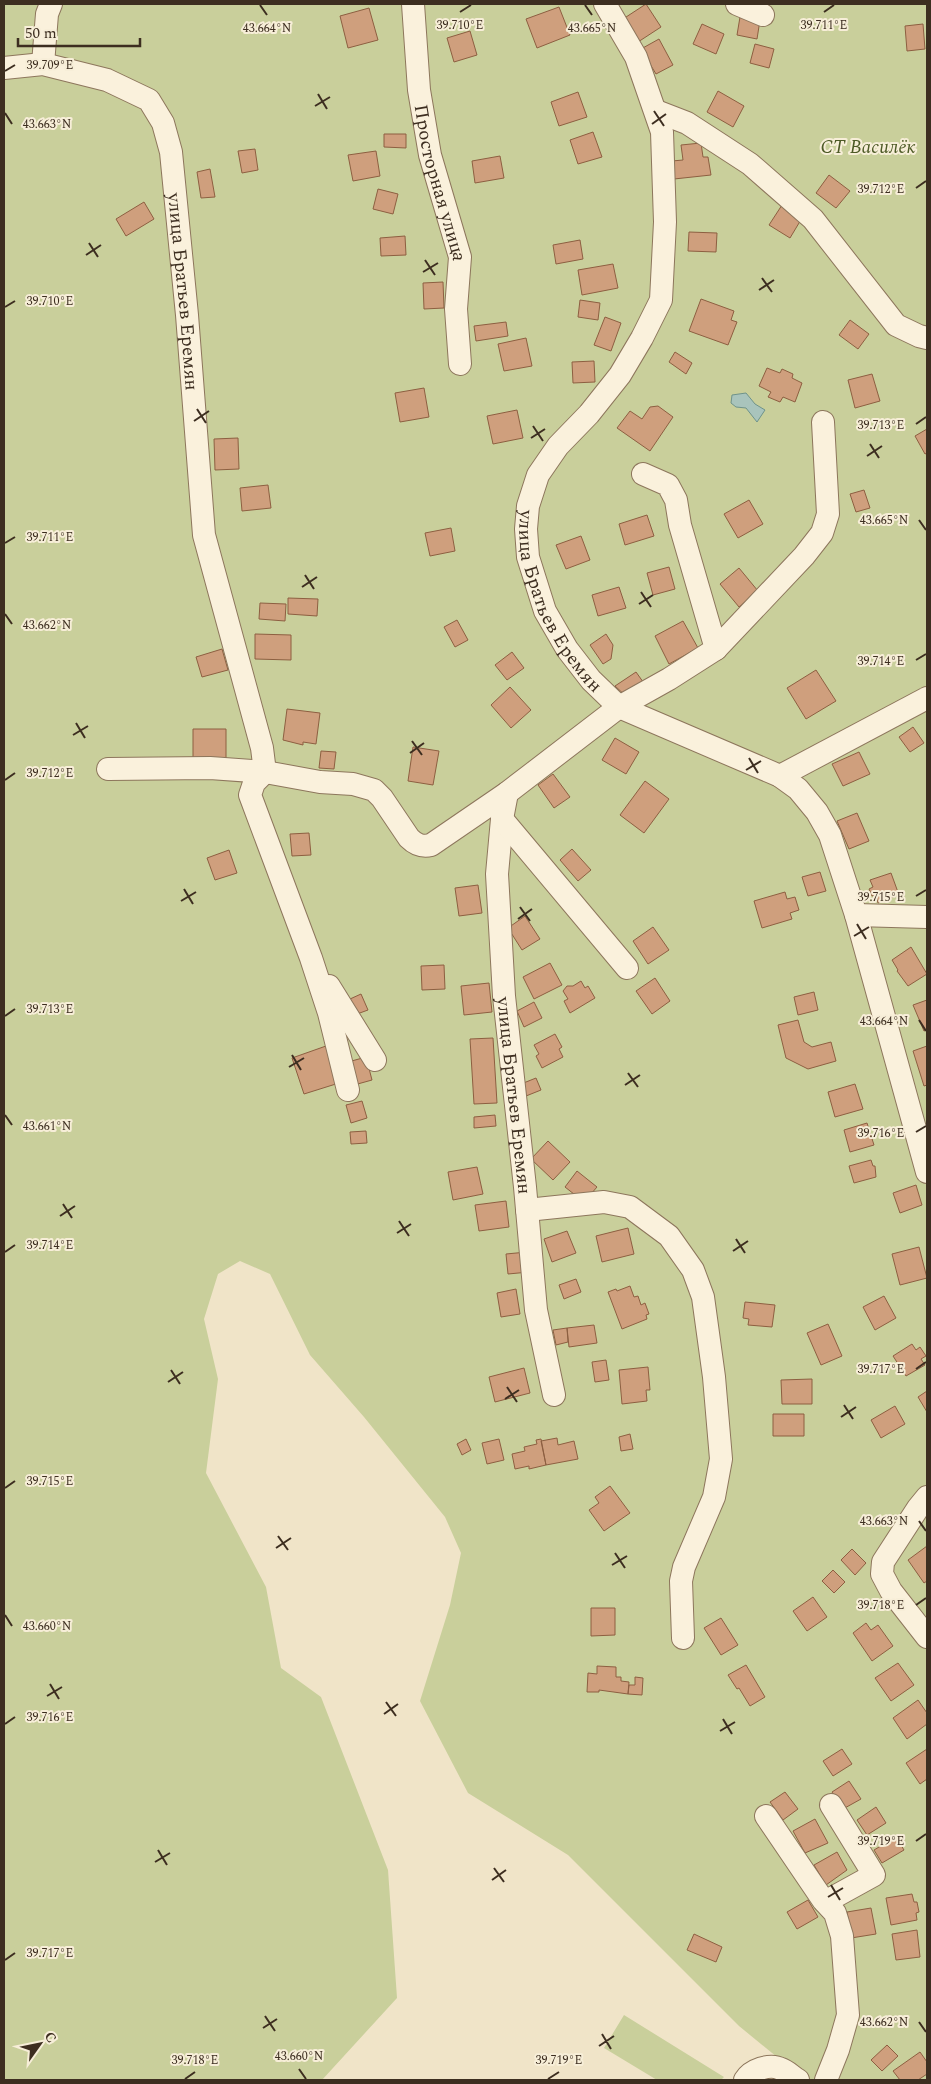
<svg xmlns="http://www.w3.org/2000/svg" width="931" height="2084" font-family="Spectral,serif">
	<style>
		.green { fill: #c9cf9b }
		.water { fill: #a9c4bc; stroke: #6f938a }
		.building { fill: #cf9f7d; stroke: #8d5f41 }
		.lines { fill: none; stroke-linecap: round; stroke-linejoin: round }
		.minor-casing { stroke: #8d765c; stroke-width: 24 }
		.minor { stroke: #faf1dc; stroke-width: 22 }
		.ticks { fill: none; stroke: #3d2e20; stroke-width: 2 }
		.labels { text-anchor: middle; stroke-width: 4; stroke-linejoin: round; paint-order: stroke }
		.park-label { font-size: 19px; font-style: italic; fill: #4d5a26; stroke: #f7eed8 }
		.street-label { font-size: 19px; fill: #3d2e20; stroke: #f7eed8 }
		.ticks-label { font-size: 12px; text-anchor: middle; fill: #3d2e20; stroke: #f7eed8; stroke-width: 4; stroke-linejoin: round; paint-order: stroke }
	</style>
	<rect width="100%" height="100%" fill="#f0e4c8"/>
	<!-- green -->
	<path class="green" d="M4,4H927V2080H805L739,2026L568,1855L468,1793L420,1701L450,1605L461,1553L445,1517L364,1417L310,1355L270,1274L240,1261L218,1274L204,1319L218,1379L206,1473L266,1587L281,1668L321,1697L388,1870L397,1998L322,2080H4Z
		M624,2015L724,2077L721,2080H657L604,2048Z"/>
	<!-- water -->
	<path class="water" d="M746,393L755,404L765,410L757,422L746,408L736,407L731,403L732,395Z"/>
	<!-- building -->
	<path class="building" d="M646,4L661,27L638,42L623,19Z
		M559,7L570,35L537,48L526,19Z
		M369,8L378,40L348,48L340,16Z
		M740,17L760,20L757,39L737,35Z
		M702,24L724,34L716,54L693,44Z
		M923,24L925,49L907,51L905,26Z
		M470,31L477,55L454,62L447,38Z
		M659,39L673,65L656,74L641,49Z
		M755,44L774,49L769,68L750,63Z
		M718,91L744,106L733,127L707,112Z
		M578,92L587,117L559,126L551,102Z
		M593,132L602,157L578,164L570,140Z
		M384,134H406V148L384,147Z
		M701,143L703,157H708L711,175L674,179L672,161L683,160L681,145Z
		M255,149L258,170L242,173L238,151Z
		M376,151L380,176L353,181L348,155Z
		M500,156L504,178L475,183L472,161Z
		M210,169L215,197L201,198L197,172Z
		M829,175L850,191L836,208L816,193Z
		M378,189L398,194L393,214L373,209Z
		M144,202L154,219L126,236L116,219Z
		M782,205L802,218L790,238L769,225Z
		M689,232L717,233L716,252L688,251Z
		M405,236L406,255L381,256L380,238Z
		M580,240L583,259L556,264L553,245Z
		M613,264L618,288L582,295L578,270Z
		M443,282L444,308L424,309L423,283Z
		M701,299L734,311L731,320L737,322L728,345L689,331Z
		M580,300L600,303L598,320L578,317Z
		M605,317L621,323L611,351L594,345Z
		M850,320L869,334L858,349L839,335Z
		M506,322L508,336L476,341L474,326Z
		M526,338L532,366L504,371L498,344Z
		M675,352L692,363L686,374L669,362Z
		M594,361L595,382L573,383L572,362Z
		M767,368L780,373L782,369L793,374L792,378L802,383L795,402L783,397L780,402L768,397L771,392L759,386Z
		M872,374L880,401L855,408L848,380Z
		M424,388L429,417L400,422L395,393Z
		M658,406L673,417L650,451L617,428L630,411L642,419L650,407Z
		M517,410L523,438L493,444L487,416Z
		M927,429V453L925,454L915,436Z
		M238,438L239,469L215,470L214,439Z
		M268,485L271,508L242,511L240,488Z
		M864,490L870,508L856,512L850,494Z
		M749,500L763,524L738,538L724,514Z
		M647,515L654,536L625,545L619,524Z
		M451,528L455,551L430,556L425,533Z
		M581,536L590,560L566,569L556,545Z
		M669,567L675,589L653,595L647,573Z
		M739,568L758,591L739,607L720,584Z
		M619,587L626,608L598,616L592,595Z
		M288,598L318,599L317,616L288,614Z
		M260,603L286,604L285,621L259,619Z
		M457,620L468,640L455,647L444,627Z
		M683,621L698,648L669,664L655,636Z
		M255,634L291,635V660L255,659Z
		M606,634L613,645L611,659L603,664L590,645Z
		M222,649L228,670L202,677L196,657Z
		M512,652L524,668L507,680L495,665Z
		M816,670L836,701L806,719L787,688Z
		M636,672L646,686L628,698L615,686Z
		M510,687L531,710L511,728L491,705Z
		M287,709L320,713L316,744L303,742V745L283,740Z
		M913,727L924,743L910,752L899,737Z
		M193,729H226V760H193Z
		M615,738L639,752L626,774L602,760Z
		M413,747L439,751L433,785L408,781Z
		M321,751L336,752L334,769L319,768Z
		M859,752L870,774L843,786L832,764Z
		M553,774L570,797L554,808L538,785Z
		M645,781L669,799L644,833L620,815Z
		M857,813L869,841L849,849L837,821Z
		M309,833L311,855L292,856L290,834Z
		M572,849L591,870L578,881L560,860Z
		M229,850L237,873L215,880L207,858Z
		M820,872L826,891L808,896L802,877Z
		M891,873L899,895L878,903L876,895L872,896L869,889L873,887L870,880Z
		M478,885L482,913L459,916L455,888Z
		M785,892L787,899L795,897L799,910L790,913L792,919L762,928L754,901Z
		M525,916L540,939L522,950L508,928Z
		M653,927L669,950L648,964L633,941Z
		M911,947L927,974L908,986L897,971L898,970L892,960Z
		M550,963L562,985L534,999L523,977Z
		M444,965L445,989L422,990L421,966Z
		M655,978L670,1001L652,1014L636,991Z
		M581,981L585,988L588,986L595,998L570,1013L564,1001L568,999L563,991L567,986H573Z
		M489,983L492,1012L464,1015L461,986Z
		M814,992L818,1010L798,1015L794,997Z
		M361,994L368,1010L357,1014L350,999Z
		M927,1000V1030L924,1031L913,1005Z
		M534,1002L542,1018L524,1027L517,1011Z
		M798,1020L804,1042L812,1047L831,1042L836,1061L808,1069L786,1058L778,1025Z
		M555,1034L562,1047L559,1049L563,1057L542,1068L536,1056L539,1054L534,1045Z
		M493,1038L497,1103L474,1104L470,1039Z
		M326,1046L339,1083L304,1094L292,1058Z
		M927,1046V1085L924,1086L913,1051Z
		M366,1057L372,1080L354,1085L348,1062Z
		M536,1078L541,1090L526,1096L521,1084Z
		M855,1084L863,1109L835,1117L828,1092Z
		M362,1101L367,1118L351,1123L346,1105Z
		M495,1115L496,1126L474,1128V1117Z
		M867,1123L874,1145L850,1152L844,1130Z
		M366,1131L367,1143L351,1144L350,1132Z
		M548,1141L570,1162L553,1180L531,1159Z
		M871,1160L873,1166H875L876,1177L854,1183L849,1166Z
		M477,1167L483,1194L453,1200L448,1172Z
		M577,1171L597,1187L584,1202L565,1187Z
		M916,1185L922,1205L900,1213L893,1193Z
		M506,1201L509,1227L479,1231L475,1205Z
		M628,1228L634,1254L602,1262L596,1236Z
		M567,1231L576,1253L552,1262L544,1239Z
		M919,1247L927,1278L900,1285L892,1254Z
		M527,1252L529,1272L508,1274L506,1254Z
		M576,1279L581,1292L564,1299L559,1285Z
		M630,1286L634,1297L638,1296L641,1305L645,1303L649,1314L646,1315L647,1319L622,1329L608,1292L616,1289L617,1291Z
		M516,1289L520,1314L501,1317L497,1293Z
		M884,1296L896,1318L875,1330L863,1307Z
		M745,1302L775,1305L772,1327L748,1325L749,1319L743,1318Z
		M828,1324L842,1356L821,1365L807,1333Z
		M594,1325L597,1343L569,1347L567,1328Z
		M567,1328L568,1342L556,1345L553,1330Z
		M912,1344L916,1350L920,1347L926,1356L921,1359L925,1365L906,1376L893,1356Z
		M606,1360L609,1380L595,1382L592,1362Z
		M648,1367L650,1390H646L647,1401L622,1404L619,1370Z
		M524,1368L530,1393L495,1402L489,1377Z
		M812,1379V1404H782L781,1380Z
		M927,1391V1412L918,1397Z
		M895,1406L905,1424L881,1438L871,1420Z
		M773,1414H804V1436H773Z
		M630,1434L633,1449L621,1451L619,1437Z
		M557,1438L558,1445L574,1441L578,1459L546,1465L541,1441Z
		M466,1439L471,1450L462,1455L457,1444Z
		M499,1439L504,1460L487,1464L482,1443Z
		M541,1439L546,1465L529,1469V1466L515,1469L512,1454L525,1451L524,1447L537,1444L536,1440Z
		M610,1486L630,1513L604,1531L589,1510L599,1503L595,1497Z
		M927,1546V1581L924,1583L908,1560Z
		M852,1549L866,1563L855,1575L841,1560Z
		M833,1570L845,1582L834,1593L822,1581Z
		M813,1597L827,1617L807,1631L793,1611Z
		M591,1608H615V1635L591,1636Z
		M721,1618L738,1645L721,1655L704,1628Z
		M866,1623L871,1630L878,1625L893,1646L872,1661L853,1633Z
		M898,1663L914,1685L891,1701L875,1678Z
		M746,1665L765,1697L750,1706L739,1688L737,1689L728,1675Z
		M597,1666L616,1667V1677H621V1681L629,1682L628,1694L599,1690V1692H587L588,1673L597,1674Z
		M635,1677L643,1678L642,1695L628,1694L629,1685H635Z
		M918,1700L927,1713V1724L907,1739L893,1718Z
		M842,1749L852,1764L833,1776L823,1761Z
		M927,1749V1779L920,1784L906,1763Z
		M849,1781L861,1799L843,1809L832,1792Z
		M785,1792L798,1809L783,1820L770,1802Z
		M876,1807L886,1823L867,1835L857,1820Z
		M815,1819L828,1843L805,1853L793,1831Z
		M896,1837L904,1850L882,1863L874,1850Z
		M837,1852L847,1870L826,1885L814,1865Z
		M912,1894L914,1902H917L919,1912L916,1913L917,1920L891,1925L886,1898Z
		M808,1900L818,1917L797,1929L787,1912Z
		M871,1908L876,1934L851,1938L847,1912Z
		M917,1930L920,1957L896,1960L892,1934Z
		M694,1934L722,1947L716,1962L687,1950Z
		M887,2045L898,2056L882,2071L871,2060Z
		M920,2052L927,2062V2074L918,2080H900L893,2071Z"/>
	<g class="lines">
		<!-- minor casing -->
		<g class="minor-casing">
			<g id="minor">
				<path id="s1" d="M413,4L419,90L430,155L460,257L456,309L460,364"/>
				<path id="s2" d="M605,4L636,57L662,132L665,222L661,300L642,338L620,375L589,414L558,446L538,475L528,506L526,529L528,557L545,611L567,649L591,680L619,707L780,776L798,789L817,812L830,835L856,915L927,1172"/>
				<path d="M737,4L763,15"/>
				<path d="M43,64L47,14L51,4"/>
				<path id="s3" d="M4,68L43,64L107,80L149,100L163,123L171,152L187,315L204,535L262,748L265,772L254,783L250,795L311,958L329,1013L348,1090"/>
				<path d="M656,111L687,123L750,164L813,219L896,325L919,336L927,338"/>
				<path d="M716,649L804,556L822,533L828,514L823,422"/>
				<path d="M108,769L210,768L265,772L320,782L353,784L374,790L382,798L409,838C416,845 422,847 431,845L507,793L619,707L669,679L716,649L680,525L676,500L668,485L643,474"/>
				<path d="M780,776L927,698"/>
				<path id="s4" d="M507,793L502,819L497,874L504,996L525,1187L536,1310L554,1395"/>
				<path d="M502,819L627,968"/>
				<path d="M856,915L927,917"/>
				<path d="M329,986L375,1060"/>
				<path d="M527,1210L604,1202L630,1207L669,1236L693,1270L703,1297L714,1377L721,1459L714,1497L684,1567L681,1581L683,1638"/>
				<path d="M927,1497L918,1508L883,1562L882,1574L891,1591L927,1637"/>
				<path d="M766,1816L823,1900L835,1913L842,1936L848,2015L838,2050L826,2080"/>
				<path d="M825,1902L874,1875L831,1805"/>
				<path d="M745,2080C751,2070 770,2063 781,2069C787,2071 793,2077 798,2080"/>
			</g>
		</g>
		<!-- minor -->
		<use href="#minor" class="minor"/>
	</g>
	<!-- ticks -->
	<path class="ticks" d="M260,5L267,15M585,5L592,15M460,12L471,5M824,12L834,5M5,71L15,65M318,94L327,109M315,106L330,97M654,111L664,126M5,113L12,124M652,124L666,114M916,188L926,181M89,243L98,257M86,255L101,245M425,260L435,275M423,272L438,263M762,278L772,292M759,290L774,280M5,307L15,301M197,409L206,423M194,421L209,411M916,424L926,417M533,426L543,441M531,438L545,429M870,444L879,458M867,456L882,446M919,520L926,530M5,543L15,537M305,575L314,589M302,587L317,577M641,592L651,607M639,604L653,595M5,614L12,624M916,660L926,654M76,723L85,738M73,735L88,726M412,741L422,755M410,753L424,743M749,758L758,773M746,770L761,761M5,780L15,773M184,889L193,904M916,896L926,890M181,901L196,892M520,907L530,921M518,919L532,909M857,924L866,939M854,936L869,927M5,1016L15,1009M919,1020L926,1031M292,1055L301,1070M289,1067L304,1058M628,1073L638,1087M625,1085L640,1075M5,1115L12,1125M916,1132L926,1126M63,1204L72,1218M60,1216L75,1206M399,1221L409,1236M397,1233L411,1224M736,1239L745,1253M733,1251L748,1241M5,1252L15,1245M916,1369L926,1362M171,1370L180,1384M168,1382L183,1372M507,1387L517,1402M505,1399L519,1390M844,1405L853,1419M841,1417L856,1407M5,1488L15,1481M919,1521L926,1531M278,1536L288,1550M276,1548L291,1538M615,1553L625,1568M612,1565L627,1556M916,1605L926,1598M5,1615L12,1626M50,1684L59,1699M47,1696L62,1687M386,1702L396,1716M384,1714L398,1704M723,1719L732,1734M5,1724L15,1717M720,1731L735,1722M916,1841L926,1834M158,1850L167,1865M155,1862L170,1853M494,1868L504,1882M492,1880L506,1870M831,1885L840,1900M828,1897L843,1888M5,1960L15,1953M265,2016L275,2031M919,2022L926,2032M263,2028L277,2019M602,2034L611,2049M599,2046L614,2036M299,2069L306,2079M185,2079L195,2072M548,2079L559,2072"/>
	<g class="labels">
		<!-- park labels -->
		<g class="park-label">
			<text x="868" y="153">СТ Василёк</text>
		</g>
		<!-- street labels -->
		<g class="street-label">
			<text dy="7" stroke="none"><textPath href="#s1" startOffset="182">Просторная улица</textPath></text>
			<text dy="7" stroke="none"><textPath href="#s3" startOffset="349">улица Братьев Еремян</textPath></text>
			<text dy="7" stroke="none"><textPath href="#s2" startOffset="660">улица Братьев Еремян</textPath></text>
			<text dy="7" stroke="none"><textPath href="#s4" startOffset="304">улица Братьев Еремян</textPath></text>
		</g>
	</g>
	<g class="ticks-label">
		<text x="460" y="29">39.710°E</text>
		<text x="824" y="29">39.711°E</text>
		<text x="267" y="32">43.664°N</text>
		<text x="592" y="32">43.665°N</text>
		<text x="50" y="69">39.709°E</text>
		<text x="47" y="128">43.663°N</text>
		<text x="881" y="193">39.712°E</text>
		<text x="50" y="305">39.710°E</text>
		<text x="881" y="429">39.713°E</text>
		<text x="884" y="524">43.665°N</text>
		<text x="50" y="541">39.711°E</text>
		<text x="47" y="629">43.662°N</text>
		<text x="881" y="665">39.714°E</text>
		<text x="50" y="777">39.712°E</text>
		<text x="881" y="901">39.715°E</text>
		<text x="50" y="1013">39.713°E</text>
		<text x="884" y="1025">43.664°N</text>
		<text x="47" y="1130">43.661°N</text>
		<text x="881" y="1137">39.716°E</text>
		<text x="50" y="1249">39.714°E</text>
		<text x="881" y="1373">39.717°E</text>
		<text x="50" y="1485">39.715°E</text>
		<text x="884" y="1525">43.663°N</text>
		<text x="881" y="1609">39.718°E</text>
		<text x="47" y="1630">43.660°N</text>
		<text x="50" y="1721">39.716°E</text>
		<text x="881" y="1845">39.719°E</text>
		<text x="50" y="1957">39.717°E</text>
		<text x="884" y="2026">43.662°N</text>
		<text x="299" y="2060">43.660°N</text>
		<text x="195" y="2064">39.718°E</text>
		<text x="559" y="2064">39.719°E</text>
	</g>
	<!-- border -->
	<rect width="931" height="2084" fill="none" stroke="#3d2e20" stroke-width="10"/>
	<!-- north arrow -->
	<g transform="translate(40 2044) rotate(57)" stroke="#f7eed8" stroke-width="4" paint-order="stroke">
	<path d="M0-4L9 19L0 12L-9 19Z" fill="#3d2e20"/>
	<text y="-8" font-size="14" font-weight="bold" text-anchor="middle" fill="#3d2e20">С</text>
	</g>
	<!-- scale -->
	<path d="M18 38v8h122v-8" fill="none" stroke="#3d2e20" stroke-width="2.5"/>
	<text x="25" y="38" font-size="15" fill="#3d2e20" stroke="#f7eed8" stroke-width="4" paint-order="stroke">50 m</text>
</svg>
